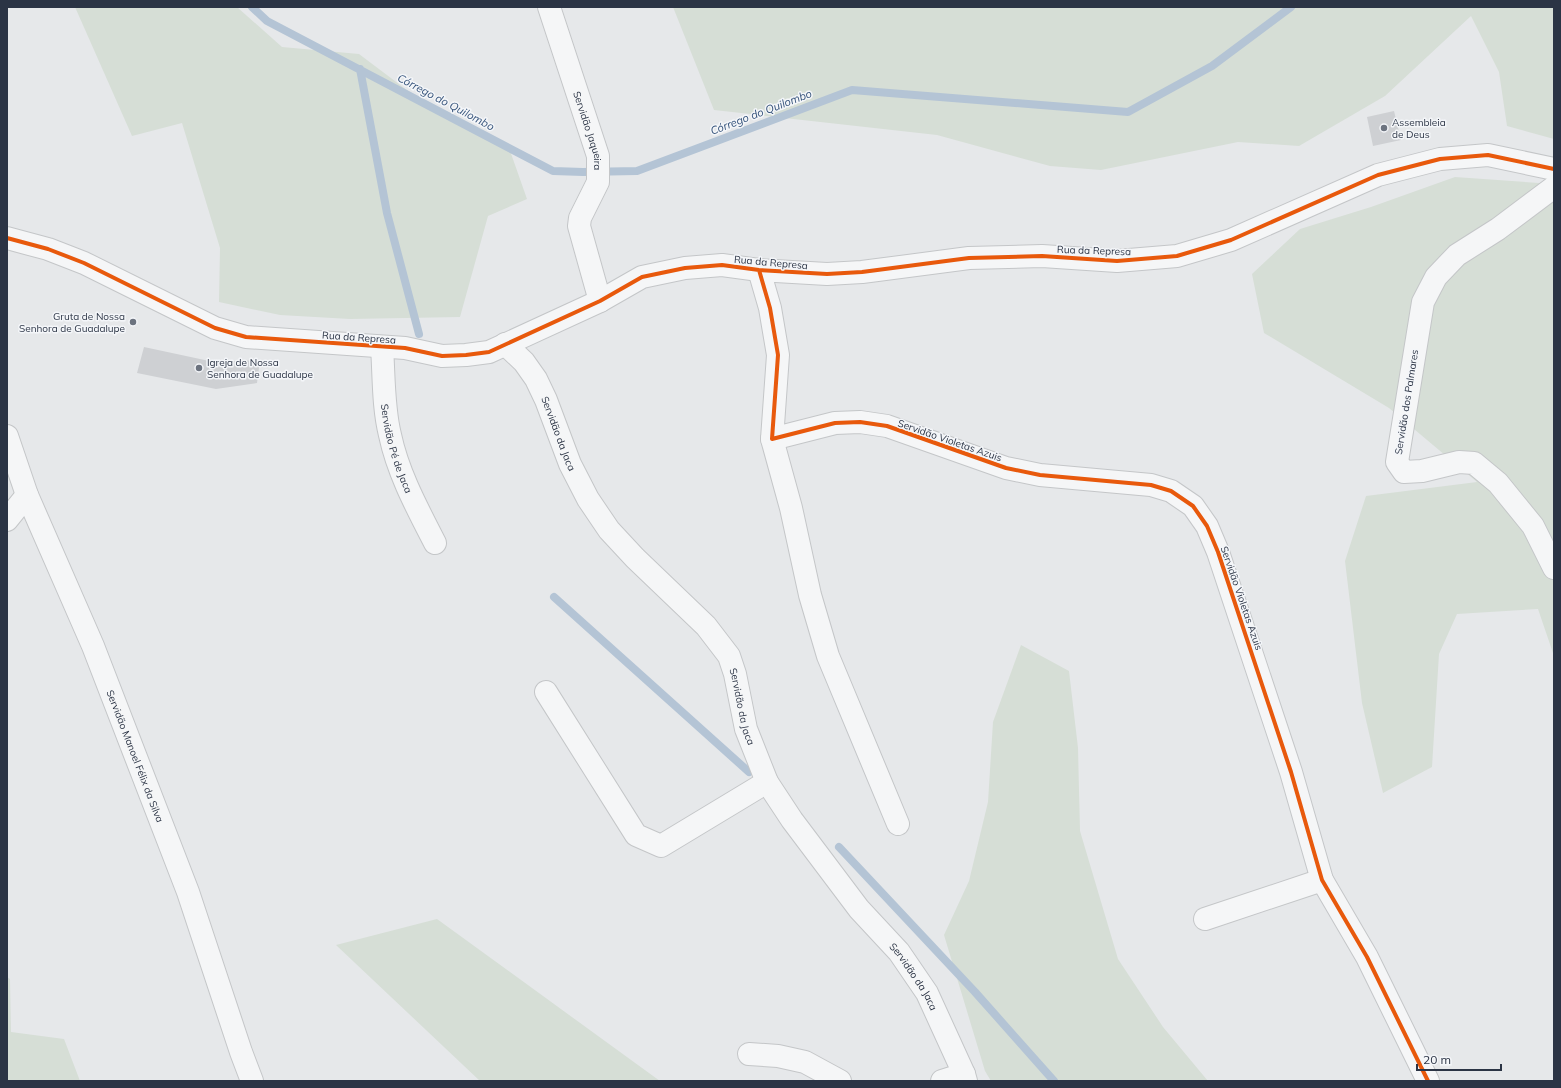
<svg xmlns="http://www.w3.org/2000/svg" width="1561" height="1088" font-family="Mulish,sans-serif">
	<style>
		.green { fill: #d6ded6 }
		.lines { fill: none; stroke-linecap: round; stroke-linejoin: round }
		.stream { stroke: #b4c4d5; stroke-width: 8 }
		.building { fill: #ced0d3 }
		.minor-casing { stroke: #c4c6c8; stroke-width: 24 }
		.minor { stroke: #f5f6f7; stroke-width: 22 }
		.cycleway-casing { stroke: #f4f6f9; stroke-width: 6 }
		.cycleway { stroke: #e8590c; stroke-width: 4 }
		.poi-dot { fill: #6c737f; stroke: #f4f6f9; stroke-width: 1.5 }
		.labels { text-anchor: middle; stroke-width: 3; stroke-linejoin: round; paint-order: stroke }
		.poi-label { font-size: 10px; fill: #2b3445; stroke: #f4f6f9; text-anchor: start }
		.street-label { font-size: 10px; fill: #2b3445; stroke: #f4f6f9 }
		.water-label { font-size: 11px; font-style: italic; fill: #34527a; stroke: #f4f6f9 }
	</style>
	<rect width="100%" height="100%" fill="#e6e8ea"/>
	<!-- green -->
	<path class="green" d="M75,7H237L282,47L359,54L440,115L508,145L527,199L488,216L460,317L350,319L280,315L219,302L220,248L182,123L132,136Z
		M673,7H1554V139L1507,126L1499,72L1471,16L1385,96L1299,146L1238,142L1101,170L1050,166L937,135L714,110Z
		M1455,177L1554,184V656L1538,609L1457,614L1439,654L1432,767L1383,793L1362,703L1345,561L1366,496L1477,482L1389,408L1264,333L1252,274L1300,229L1371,207Z
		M1021,645L1069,671L1078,748L1080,831L1118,959L1163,1027L1208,1081H991L985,1071L944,935L969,881L988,802L993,722Z
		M437,919L660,1081H480L336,945Z
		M7,977L10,979L11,1032L64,1039L80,1081H7Z"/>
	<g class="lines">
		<!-- stream -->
		<path class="stream" d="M252,7L267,21L553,171L583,172L637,171L852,90L1128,112L1212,66L1291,7
			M360,69L387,213L419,334
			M554,597L749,772
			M839,847L975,992L1054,1081"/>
	</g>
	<!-- building -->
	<path class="building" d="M1394,111L1401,140L1373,146L1367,117Z
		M144,347L214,362L260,360L257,383L216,389L137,373Z"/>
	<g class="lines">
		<!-- minor casing -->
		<g class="minor-casing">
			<g id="minor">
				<path id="s1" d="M549,7L598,156V182L580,218L579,226L600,301"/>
				<path d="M1554,187L1498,229L1457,255L1436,277L1423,302L1397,462L1404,472L1422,471L1459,462L1474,463L1498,483L1533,526L1554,568"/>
				<path d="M7,238L48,249L84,263L215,328L246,337L405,348L442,356L466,355L489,352L600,301L642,277L685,268L722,265L759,270L827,274L862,272L969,258L1042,256L1117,261L1177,256L1231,240L1378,175L1440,159L1488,155L1554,169"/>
				<path d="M759,270L770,308L778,355L772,439L835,423L860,422L887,426L1006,468L1040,475L1151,485L1171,491L1193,506L1207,526L1218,552L1291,772L1322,880L1367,957L1428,1081"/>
				<path id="s2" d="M505,344L524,362L536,379L546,400L570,464L588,499L609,530L635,558L706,626L729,656L735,674L746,729L767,782L792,820L859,909L899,952L927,993L964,1074L966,1081"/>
				<path id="s3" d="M382,347C384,376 383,407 390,435C398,473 417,508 435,543"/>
				<path id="s4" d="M7,436L27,495L93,646L188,892L241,1052L252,1081"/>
				<path d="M772,439L791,508L810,595L828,656L898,824"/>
				<path d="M7,520L27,495"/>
				<path d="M546,692L636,835L661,846L767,782"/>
				<path d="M1205,919L1322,880"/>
				<path d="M749,1054L778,1056L805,1062L840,1081"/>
				<path d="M942,1081L964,1074"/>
			</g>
		</g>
		<!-- minor -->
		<use href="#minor" class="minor"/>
		<!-- cycleway casing -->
		<g class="cycleway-casing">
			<path id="cycleway" d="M7,238L48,249L84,263L215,328L246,337L405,348L442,356L466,355L489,352L600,301L642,277L685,268L722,265L759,270L827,274L862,272L969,258L1042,256L1117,261L1177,256L1231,240L1378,175L1440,159L1488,155L1554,169
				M759,270L770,308L778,355L772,439L835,423L860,422L887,426L1006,468L1040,475L1151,485L1171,491L1193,506L1207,526L1218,552L1291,772L1322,880L1367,957L1428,1081"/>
		</g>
		<!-- cycleway -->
		<use href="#cycleway" class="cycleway"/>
	</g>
	<!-- markers -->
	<g class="poi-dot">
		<circle cx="1384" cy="128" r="4"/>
		<circle cx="133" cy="322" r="4"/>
		<circle cx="199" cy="368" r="4"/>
	</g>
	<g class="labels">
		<!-- poi labels -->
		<g class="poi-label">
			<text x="1392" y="126">Assembleia<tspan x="1392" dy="12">de Deus</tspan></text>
			<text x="125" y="320" text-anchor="end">Gruta de Nossa<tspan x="125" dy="12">Senhora de Guadalupe</tspan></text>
			<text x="207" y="366">Igreja de Nossa<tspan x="207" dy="12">Senhora de Guadalupe</tspan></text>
		</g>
		<!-- street labels -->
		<g class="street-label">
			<text dy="4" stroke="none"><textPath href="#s1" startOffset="130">Servidão Jaqueira</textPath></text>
			<text transform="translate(1094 250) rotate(2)" y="4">Rua da Represa</text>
			<text transform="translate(771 262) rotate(5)" y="4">Rua da Represa</text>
			<text transform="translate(359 337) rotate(4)" y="4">Rua da Represa</text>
			<text transform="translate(1406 402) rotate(-81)" y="4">Servidão dos Palmares</text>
			<text dy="4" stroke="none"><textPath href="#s2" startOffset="106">Servidão da Jaca</textPath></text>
			<text transform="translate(950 440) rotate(19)" y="4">Servidão Violetas Azuis</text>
			<text dy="4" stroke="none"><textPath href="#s3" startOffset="103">Servidão Pé de Jaca</textPath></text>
			<text transform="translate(1242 598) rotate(71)" y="4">Servidão Violetas Azuis</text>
			<text dy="4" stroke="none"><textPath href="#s2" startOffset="442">Servidão da Jaca</textPath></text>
			<text dy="4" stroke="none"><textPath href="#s4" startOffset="345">Servidão Manoel Félix da Silva</textPath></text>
			<text dy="4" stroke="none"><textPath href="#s2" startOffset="766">Servidão da Jaca</textPath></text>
		</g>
		<!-- water labels -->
		<g class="water-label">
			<text transform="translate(446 102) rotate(28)" y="4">Córrego do Quilombo</text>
			<text transform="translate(761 112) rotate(-21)" y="4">Córrego do Quilombo</text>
		</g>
	</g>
	<!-- border -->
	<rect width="1561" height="1088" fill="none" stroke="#2b3445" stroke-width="16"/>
	<!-- scale -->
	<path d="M1417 1064v6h84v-6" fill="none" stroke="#2b3445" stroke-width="2"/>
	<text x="1423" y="1064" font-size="12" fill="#2b3445" stroke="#f4f6f9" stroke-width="3" paint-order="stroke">20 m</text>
</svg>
